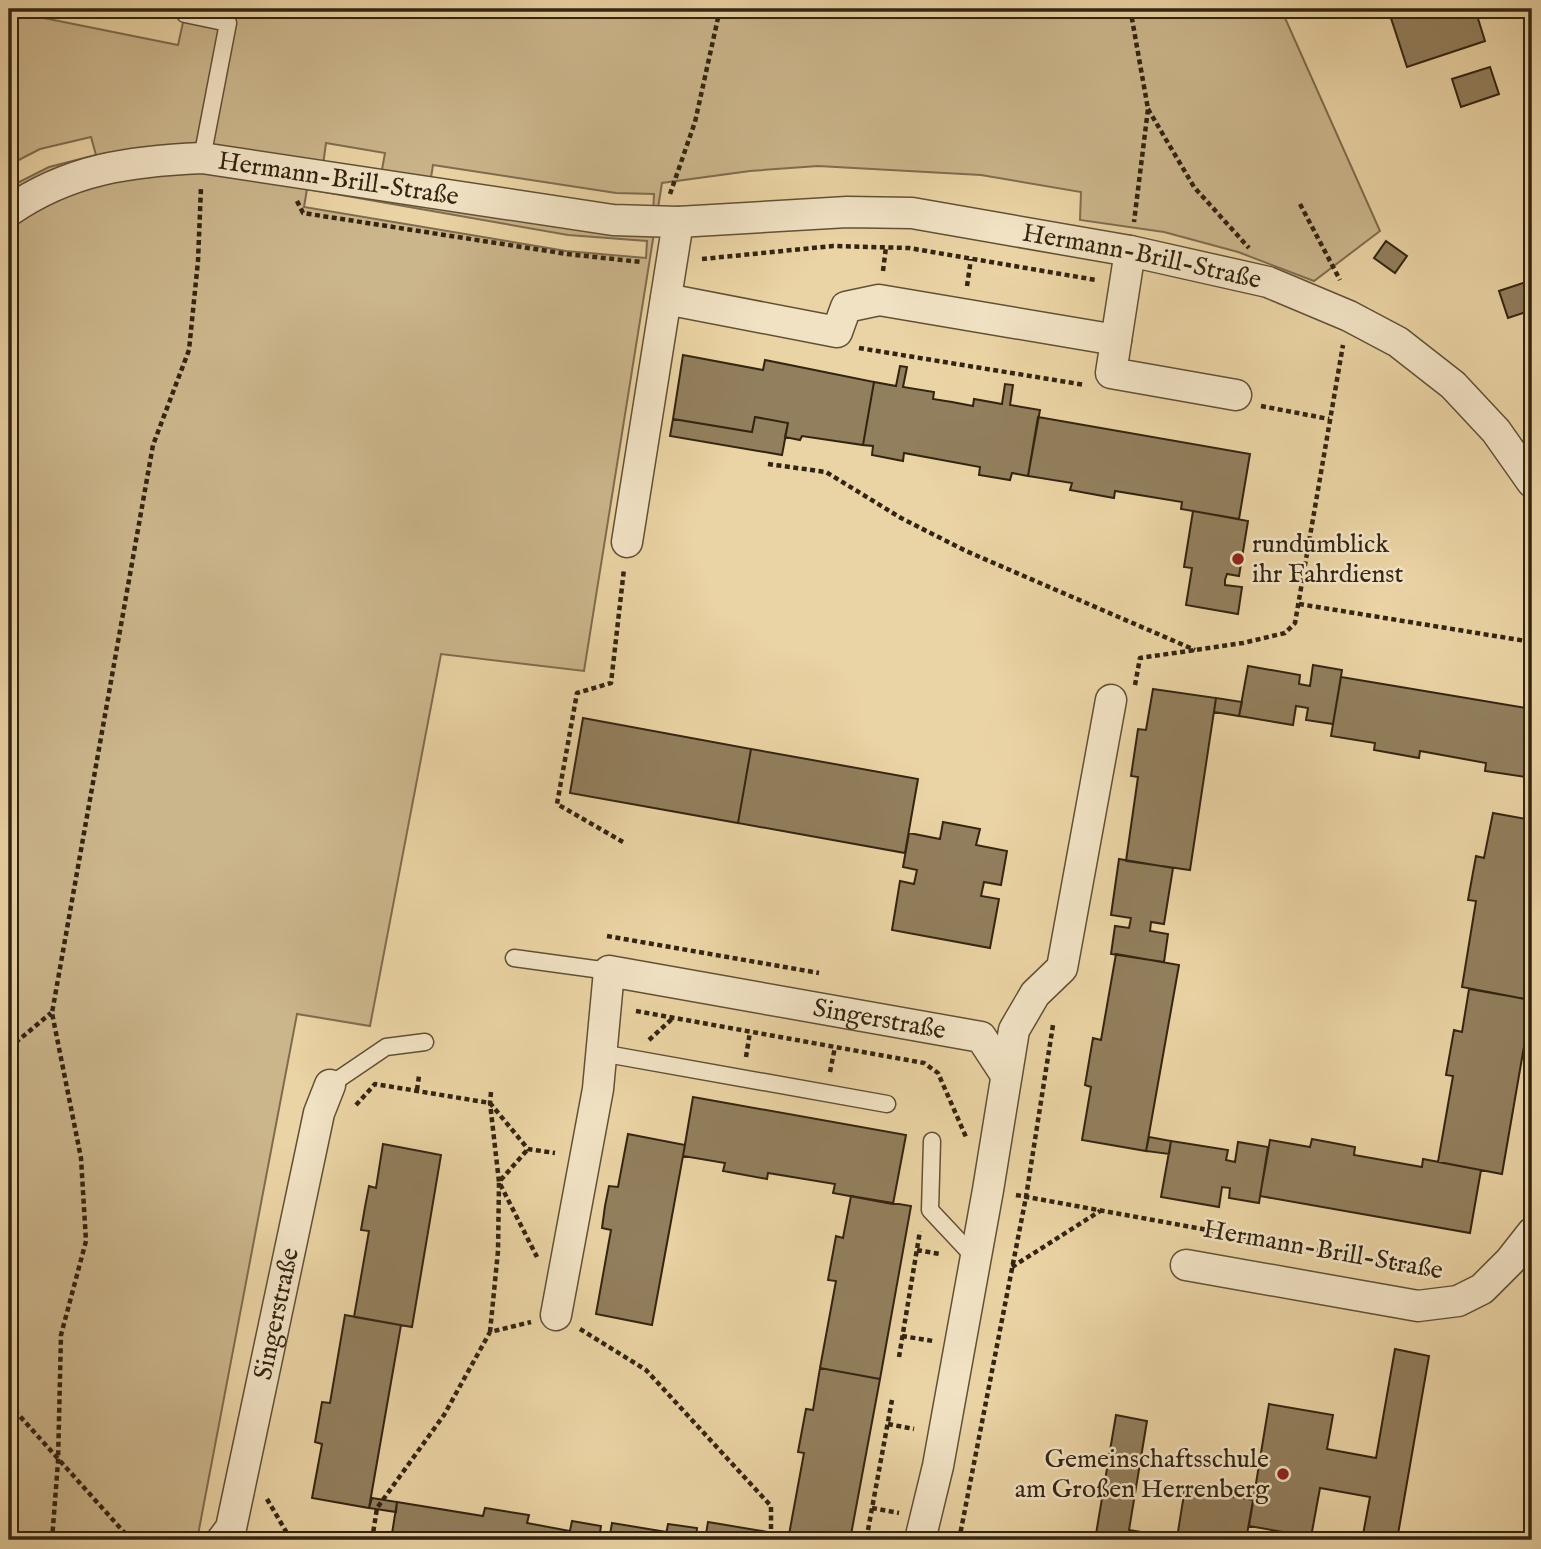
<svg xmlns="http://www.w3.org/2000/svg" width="1541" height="1549" font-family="'IM FELL English',serif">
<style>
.green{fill:#cbb58b;stroke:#7f6c4e;stroke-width:2;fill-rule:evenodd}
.building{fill:#927f5d;stroke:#332411;stroke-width:2}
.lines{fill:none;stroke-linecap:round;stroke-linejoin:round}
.service-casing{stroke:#615036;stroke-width:19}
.minor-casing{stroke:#615036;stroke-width:33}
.path{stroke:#332411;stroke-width:4.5;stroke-dasharray:5 3.5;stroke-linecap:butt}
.service{stroke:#f1e2c4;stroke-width:16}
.minor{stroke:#f1e2c4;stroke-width:30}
.poi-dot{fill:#8f2418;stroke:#f1e2c4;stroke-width:2.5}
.labels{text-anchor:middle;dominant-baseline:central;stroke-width:5;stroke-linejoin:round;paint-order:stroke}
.street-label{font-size:26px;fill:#332411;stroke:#f1e2c4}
.poi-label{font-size:26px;fill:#332411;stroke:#f1e2c4;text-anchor:start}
</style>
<rect width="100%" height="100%" fill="#ead3a4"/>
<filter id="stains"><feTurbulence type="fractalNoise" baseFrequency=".00286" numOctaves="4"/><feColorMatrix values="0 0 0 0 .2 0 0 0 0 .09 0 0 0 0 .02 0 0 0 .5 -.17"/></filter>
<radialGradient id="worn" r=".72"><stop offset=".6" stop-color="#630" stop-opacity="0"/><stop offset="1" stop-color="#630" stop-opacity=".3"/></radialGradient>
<path class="green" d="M186,9H1281L1380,231L1314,281L1238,252L1164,232L1080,220L1081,192L981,175L818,166L750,171L662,183L584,671L441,654L370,1026L297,1014L197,1540H9V187L49,167L96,155L91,137L40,149L9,165V11L178,45ZM326,143L385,153L381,175L323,165ZM433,165L616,193L654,194L653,216L430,184ZM307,189L568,235L647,241L646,258L566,251L304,207Z"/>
<path class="building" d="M1388,9H1475L1485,41L1407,67Z
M1490,67L1499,94L1461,107L1452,79Z
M1386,241L1407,256L1395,273L1374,258Z
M1532,280V310L1508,318L1499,291Z
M683,355L763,370L765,360L874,382L863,445L802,436L800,440L785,437L788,423L755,417L752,432L673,419Z
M900,366L907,367L903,387L934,392L933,399L952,402L973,406L974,399L1002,404L1005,384L1013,385L1010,405L1040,410L1028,476L1012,473L1010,480L979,475L980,467L904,453L903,461L872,455L873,446L863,445L874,382L896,386Z
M755,417L788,423L782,455L670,436L673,419L752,432Z
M1038,417L1250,454L1239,519L1181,509L1182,502L1115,491L1114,498L1070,490L1072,483L1028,476Z
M1193,511L1248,521L1239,576L1227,574L1225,580V585L1242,587L1238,614L1186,605L1192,568L1184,567Z
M1313,665L1342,670L1333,724L1306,720L1308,708L1296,706L1293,725L1239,716L1248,666L1300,675L1299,684L1310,686Z
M1341,677L1532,709V778L1485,771L1486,763L1420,751L1419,758L1374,750L1375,743L1331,736Z
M1153,689L1216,698L1190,870L1126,861L1138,777L1131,776L1138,729L1146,730Z
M1216,698L1242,702L1239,716L1214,712Z
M583,718L751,749L738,823L570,793Z
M751,749L918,779L905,853L738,823Z
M1493,813L1532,820V960L1525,999L1462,987L1476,901L1468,900L1476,856L1484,858Z
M943,822L980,829L976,845L1007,851L1001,885L984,882L981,896L999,899L990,948L892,930L900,881L914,884L917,870L903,867L909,833L940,839Z
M1119,859L1173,868L1164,924L1151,922L1150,931L1168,934L1164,962L1111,954L1115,926L1129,928L1131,918L1111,915Z
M1116,954L1179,965L1146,1151L1082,1140L1091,1087L1085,1085L1093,1038L1101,1040Z
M1469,989L1532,1000L1502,1174L1438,1162L1453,1076L1446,1075L1454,1030L1462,1032Z
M693,1097L906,1135L893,1204L833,1193L835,1184L768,1173L767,1179L723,1171L725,1163L683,1156Z
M628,1134L685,1145L652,1325L596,1314L611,1230L602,1228L605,1206L609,1186L618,1187Z
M1149,1137L1171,1141L1169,1154L1146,1151Z
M1312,1139L1355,1147L1354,1155L1422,1167L1423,1159L1481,1170L1470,1233L1260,1196L1270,1140L1310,1147Z
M1171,1141L1228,1150L1226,1160L1235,1162L1238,1142L1268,1147L1259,1203L1229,1198L1230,1188L1222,1187L1219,1207L1161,1197Z
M383,1144L441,1155L412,1327L354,1317L369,1231L361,1230L365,1207L369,1186L376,1188Z
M851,1196L911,1206L880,1379L820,1368L836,1281L828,1280L836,1236L843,1238Z
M345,1315L401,1325L369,1508L312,1498L322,1444L315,1442L322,1402L330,1403Z
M1395,1349L1429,1356L1397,1540H1362L1370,1497L1320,1488L1311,1537L1249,1526L1269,1404L1333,1415L1327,1449L1376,1458Z
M820,1368L880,1379L850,1540H788L804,1453L798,1452L806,1409L813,1410Z
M1116,1415L1147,1421L1129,1530L1177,1538L1185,1488L1253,1500L1246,1540H1095Z
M372,1498L397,1502L396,1512L369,1508Z
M397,1502L483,1516L485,1508L529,1515L527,1523L570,1531L568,1540H391Z
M572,1521L601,1526L599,1539L605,1540H568Z
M708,1522L762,1531L760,1540H705Z
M612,1523L667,1532L665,1540H609Z
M668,1524L697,1528L696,1540H700H665Z
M762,1531L789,1536L788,1540H760Z"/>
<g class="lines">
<defs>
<path id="service" d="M185,14L228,23L202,158
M514,958L609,971
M601,1053L887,1104
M330,1085L386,1047L425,1042
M932,1141L930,1210L976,1259"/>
<g id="minor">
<path id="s1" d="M9,211C69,169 131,161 202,158L613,220L678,222L847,212L912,213L1130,251L1268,282L1349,316L1398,342L1453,385L1496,431L1532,482"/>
<path d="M1130,251L1111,373L1236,395"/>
<path d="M666,299L837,332L846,307L879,300L1116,340"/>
<path d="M627,542L678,222"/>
<path d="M1186,1265L1418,1306L1458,1301L1482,1289L1510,1261L1532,1233"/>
<path id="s2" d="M556,1315L598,1089L609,971L981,1037L1006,1075"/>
<path id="s3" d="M222,1540L231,1528L319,1113L330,1085"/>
<path d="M920,1540L938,1466L988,1190L1014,1030L1035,994L1062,968L1111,700"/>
</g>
</defs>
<use href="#service" class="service-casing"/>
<use href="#minor" class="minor-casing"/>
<path class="path" d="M1133,9L1132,19L1148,109L1134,222
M1148,109L1194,187L1249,248
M670,194L695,122L720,9
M297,201L303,213L567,254L641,262
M1300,204L1340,280
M702,259L833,246L909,248L1096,280
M883,271L886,247
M967,286L971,259
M859,348L1085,385
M1261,406L1329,419
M768,464L826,472L901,518L966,551L1195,650
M1299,604L1532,642
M1135,685L1140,658L1243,643L1285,633L1295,623L1343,345
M623,842L557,804L577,693L611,683L624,569
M607,936L819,973
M636,1011L924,1063L938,1073L966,1137
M649,1040L673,1018
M9,1048L51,1013
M746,1057L750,1032
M830,1072L835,1047
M417,1090L419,1076
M491,1092L490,1103L499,1182L537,1257
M356,1105L375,1084L490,1103L528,1149L555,1153
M1016,1195L1438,1272
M917,1250L940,1254
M1012,1267L1100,1211
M580,1329L646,1370L771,1506V1540
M490,1332L498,1251L499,1182L528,1149
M902,1336L933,1341
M899,1357L920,1231
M9,1404L131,1540
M888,1424L914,1429
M267,1499L291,1540
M872,1508L899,1513
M868,1530L892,1400
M258,1534L291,1540
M52,1540L58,1462L61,1335L86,1241L81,1158L52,1013L153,445L189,350L198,261L201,187
M372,1540L377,1508L444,1415L490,1332L531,1322
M959,1540L1026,1197L1053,1025"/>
<use href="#service" class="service"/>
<use href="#minor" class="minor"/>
</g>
<g class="poi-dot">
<circle cx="1238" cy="559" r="7"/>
<circle cx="1283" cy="1474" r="7"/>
</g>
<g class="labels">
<g class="street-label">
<text stroke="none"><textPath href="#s1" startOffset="341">Hermann-Brill-Straße</textPath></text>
<text stroke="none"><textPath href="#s1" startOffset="1152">Hermann-Brill-Straße</textPath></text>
<text stroke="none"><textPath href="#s2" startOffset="623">Singerstraße</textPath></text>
<text transform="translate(1323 1250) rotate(10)">Hermann-Brill-Straße</text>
<text stroke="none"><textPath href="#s3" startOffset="234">Singerstraße</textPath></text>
</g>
<g class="poi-label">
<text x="1252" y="544">rundumblick<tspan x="1252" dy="30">ihr Fahrdienst</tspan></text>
<text x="1269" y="1459" text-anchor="end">Gemeinschaftsschule<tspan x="1269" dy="30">am Großen Herrenberg</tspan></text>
</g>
</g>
<rect width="1541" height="1549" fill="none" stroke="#ead3a4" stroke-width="35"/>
<rect x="10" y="10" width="1520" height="1528" fill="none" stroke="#332411" stroke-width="3.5"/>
<rect x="18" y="18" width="1506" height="1514" fill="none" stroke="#332411" stroke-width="2"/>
<rect width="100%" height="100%" filter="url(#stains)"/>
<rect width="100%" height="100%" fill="url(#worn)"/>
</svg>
